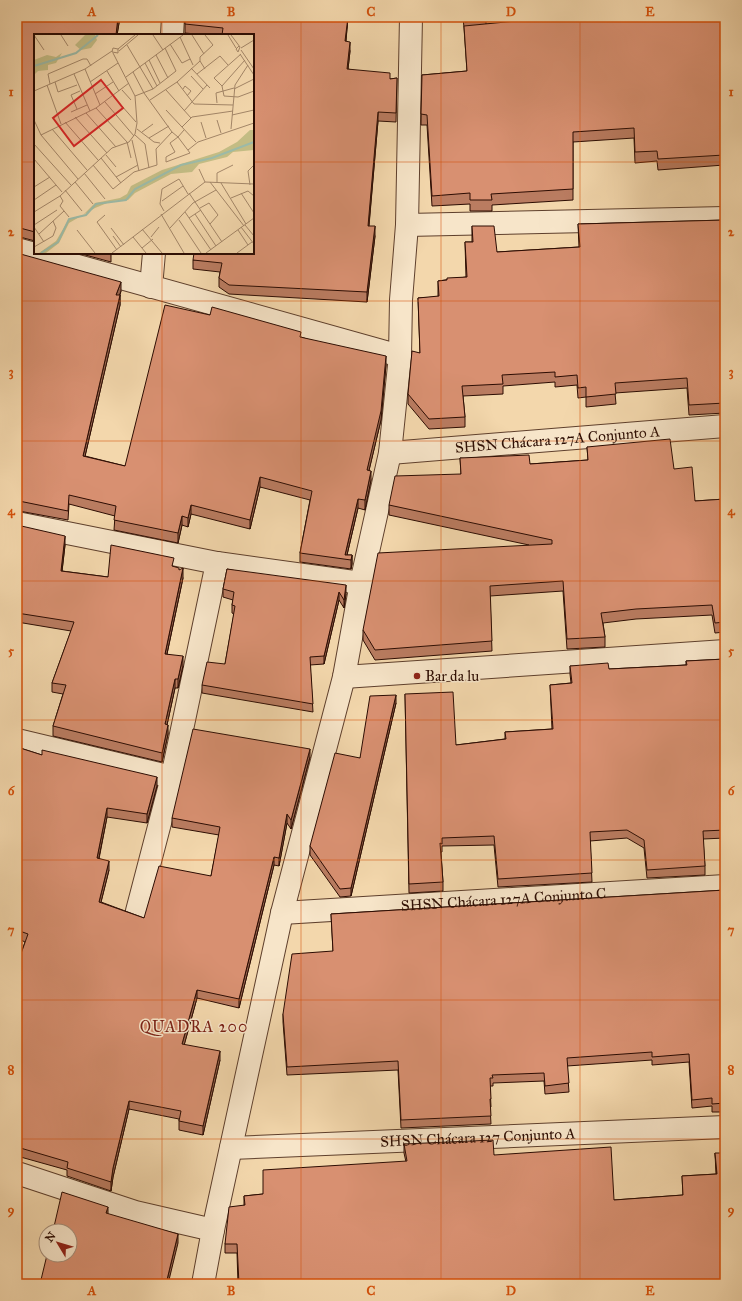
<svg xmlns="http://www.w3.org/2000/svg" width="742" height="1301" font-family="'IM FELL Great Primer',serif">
<style>
.lines{fill:none;stroke-linecap:round;stroke-linejoin:round}
.minor-casing{stroke:#5e3f2c;stroke-width:24}
.minor{stroke:#f7e5c9;stroke-width:22}
.wall{fill:#ba7c61;stroke:#2c0c02}
.shaded-wall{fill:#97654f;stroke:#2c0c02}
.building{fill:#d89071;stroke:#2c0c02}
.grid{fill:none;stroke:#d5510b;stroke-width:1;stroke-opacity:0.55}
.poi-dot{fill:#8f2418;stroke:#f7e5c9;stroke-width:1.5}
.labels{text-anchor:middle;dominant-baseline:central;stroke-width:3;stroke-linejoin:round;paint-order:stroke}
.street-label{font-size:15px;fill:#2c0c02;stroke:#f7e5c9}
.poi-label{font-size:15px;fill:#2c0c02;stroke:#f7e5c9;text-anchor:start}
.neighbourhood-label{font-size:16px;letter-spacing:1px;fill:#7a1f14;stroke:#f7e5c9}
.inset-river{fill:none;stroke:#9cbaa7;stroke-width:2}
.inset-road{fill:none;stroke:#a38668;stroke-width:1}
.view{fill:#d62828;fill-opacity:0.15;stroke:#d62828;stroke-width:2}
.inset-edge{fill:none;stroke:#2c0c02;stroke-width:2}
.neatline{fill:none;stroke:#d5510b;stroke-width:1.5}
.grid-label{font-size:13px;text-anchor:middle;font-weight:bold;fill:#d5510b}
</style>
<rect width="100%" height="100%" fill="#f3d7ac"/>
<filter id="stains"><feTurbulence type="fractalNoise" baseFrequency=".005" numOctaves="4"/><feColorMatrix values="0 0 0 0 .2 0 0 0 0 .09 0 0 0 0 .02 0 0 0 .5 -.17"/></filter>
<radialGradient id="worn" r=".72"><stop offset=".6" stop-color="#630" stop-opacity="0"/><stop offset="1" stop-color="#630" stop-opacity=".3"/></radialGradient>
<g class="lines">
<defs>
<g id="minor">
<path d="M172,35L173,17"/>
<path d="M407,225L725,218"/>
<path d="M17,249L400,356"/>
<path d="M151,287L154,253"/>
<path id="s1" d="M390,453L725,426"/>
<path d="M17,523L217,563L361,583"/>
<path d="M344,677L725,651"/>
<path d="M17,740L172,777"/>
<path d="M137,911L172,777L217,563"/>
<path id="s2" d="M282,913L725,886"/>
<path id="s3" d="M231,1148L725,1127"/>
<path d="M17,1173L135,1212L213,1230"/>
<path d="M203,1284L213,1230L282,913L344,677L361,583L390,453L400,356L401,300L407,225L411,17"/>
</g>
</defs>
<use href="#minor" class="minor-casing"/>
<use href="#minor" class="minor"/>
</g>
<path class="wall" d="M17,17H120L117,35H35V241L20,237H17Z
M185,17H348L346,41L350,51L348,69L390,79L397,78L396,122L378,121L369,226L375,236L367,302L229,294L219,287V278L220,272L193,269V260L253,253V35H206L185,33Z
M463,17H486V24L725,17L724,165L658,170L657,161L635,163L634,138L573,142V200L492,205V211H470V204L432,206L427,125H421L422,75L467,71L464,28Z
M725,220V413L689,415L687,388L615,393L616,404L586,407V397L578,398L577,385L555,387V382L503,386V394L463,396L465,417V427L429,429L408,404V394L420,353L418,298L438,297V281L466,277L465,242H472V226L497,252L579,247L578,224Z
M17,253L121,291L120,295V305L85,456L125,466L301,337L386,365L381,420L369,470L371,480L365,510L358,508L347,555H352V564L351,569L300,562V553L310,500L260,487L250,529L191,514L188,527L182,525L178,543L114,530L115,516L69,504L68,520L19,511H17Z
M78,253H111V262Z
M587,447L674,469L695,501L725,499V632L715,633L712,615L636,619L603,623L605,637V647L567,649L563,591L490,596L492,651L375,660L363,640V630L529,545L389,515V505L461,474L460,458L530,464L588,460Z
M17,525L65,545L62,571L108,577L174,567L179,570L183,578L167,654L183,666L178,688H175L167,725L168,734L162,762L53,736V726L63,694L52,692V683L71,631L17,622Z
M227,569L346,594L344,608L339,600L324,664L310,665L313,712L202,693V685L225,664L234,614L232,613V605L233,600L223,597V589Z
M725,659V838L703,839L705,866V875L647,878L644,848L627,838L590,841L592,882L498,887L494,845L442,846V852H441L443,882V891L409,893L405,694L456,745L505,739V732L552,729L550,685L571,683L570,674V666L609,669L686,665V661Z
M396,703L351,896L340,897L310,855V846L360,758Z
M17,747L42,755L157,786L147,823L107,817L99,859L109,870L101,902L144,918L211,876L219,835L172,827V818L310,757L291,829L287,823L279,866L274,865L239,1008L197,998L184,1045L220,1060L203,1135L179,1130V1119L129,1109L113,1177L111,1191L67,1176V1170L17,1156V965L25,942L17,938Z
M725,890V1112H712V1106L692,1108L689,1062L652,1065V1060L567,1066L569,1092L545,1094L544,1081L493,1083V1086H490L491,1107H490L491,1124L401,1128L398,1070L287,1075L283,1022V1014L333,951L331,914Z
M404,1144L494,1155L614,1200L683,1195L682,1176L716,1174L715,1153L725,1284H238L237,1253H225V1244L244,1205V1196L263,1194L406,1162L404,1153Z"/>
<path class="shaded-wall" d="M118,17H120L117,35H116Z
M348,17L345,50V41Z
M350,42V51L347,78V69Z
M378,112V121L368,235V226Z
M725,154V165H724V155Z
M375,226V236L367,302V292Z
M121,282V291L116,304V295Z
M120,295V305L83,465V456Z
M386,356V365L381,420L367,479V470Z
M371,471V480L365,510V500Z
M260,477V487L250,529V520Z
M358,499V508L346,559L345,555Z
M191,505V514L188,527V518Z
M182,516V525L178,543V533Z
M65,536V545L61,580V571Z
M352,555V564L351,569V560Z
M183,568V578L165,663V654Z
M346,585V594L344,608V600Z
M339,592V600L324,664V656Z
M183,656V666L178,688V679Z
M175,679V688L165,734V724Z
M396,695V703L351,896V888Z
M168,725V734L162,762V753Z
M310,749V757L291,829V820Z
M157,777V786L147,823V814Z
M107,808V817L97,867V858Z
M287,814V823L279,866V858Z
M274,857V865L239,1008V999Z
M109,861V870L99,910V902Z
M197,990V998L182,1053V1044Z
M220,1051V1060L203,1135V1126Z
M129,1101V1109L113,1177L111,1191V1182L113,1168Z
M108,1207V1216L106,1213Z
M178,1234V1243L168,1284H166Z"/>
<path class="building" d="M17,17H118L116,35H35V232L20,228H17Z
M185,17H348L345,41L350,42L347,69L390,73V79L397,78L396,113L378,112L368,226H375L367,292L229,285L219,278L222,263L193,260L194,253H253V35H222L223,28L185,24Z
M464,17H486V19L465,22Z
M537,17H725V154L724,155L658,159L657,151L635,152L634,128L573,132V189L491,194L492,200H470V193L432,196L427,115L421,114L422,75L467,71L464,26L537,19Z
M725,220V403L689,405L687,378L615,383L616,394L586,397V387L578,388L577,375L555,377V372L502,375L503,384L462,386L465,417L429,419L408,394L412,351L420,353L418,298L439,296L438,281L447,280V278L467,277L465,242H473L472,226H494L497,252L580,247L578,224Z
M17,253L121,282L116,295H120L83,456L125,466L165,305L210,315L212,307L301,332L300,337L386,356L381,411L367,470L371,471L365,500L358,499L345,555H352L351,560L300,553L312,491L260,477L250,520L191,505L188,518L182,516L178,533L114,520L116,506L69,495L68,511L19,501L17,502Z
M670,439L674,469L692,467L695,501L725,499V622L715,623L712,605L636,609L601,613L605,637L567,639L563,581L490,586L492,641L375,650L363,630L378,553L552,544V540L389,505L395,476L461,474L460,458L529,455L530,464L588,460L587,447Z
M17,525L65,536L61,571L108,577L111,545L174,558L172,566L179,568V570L183,568L165,654L183,656L178,679H175L165,724L168,725L162,753L53,726L66,685L52,683L74,622L17,613Z
M227,569L346,585L344,600L339,592L324,656L310,657L313,704L202,685L207,662L225,664L235,606L232,605L234,592L223,589Z
M725,659V830L703,831L705,866L647,870L644,840L627,830L590,832L592,873L498,879L494,836L442,838V844L440,843L443,882L409,884L405,694L453,692L456,745L506,739L505,732L553,729L550,685L572,683L570,666L608,663L609,669L687,665L686,661Z
M396,695L351,888L340,889L310,846L335,753L360,758L370,696Z
M193,729L310,749L291,820L287,814L279,858L274,857L239,999L197,990L182,1044L220,1051L203,1126L179,1121L181,1111L129,1101L113,1168L111,1182L67,1168L68,1162L17,1147V965L28,934L17,930V747L42,755V750L157,777L147,814L107,808L97,858L109,861L99,902L144,918L159,866L211,876L220,827L172,818Z
M725,890V1103L712,1104V1098L692,1100L689,1054L652,1057V1052L567,1058L569,1083L545,1086L544,1073L492,1075L493,1078H490L491,1099H490L491,1116L401,1120L398,1061L287,1067L283,1014L292,954L333,951L331,914Z
M493,1140L494,1155L611,1147L614,1200L683,1195L682,1176L717,1174L715,1153H725V1284H239L237,1244H225L229,1207L245,1205L244,1196L263,1194V1170L407,1161L404,1144Z
M62,1192L108,1207L106,1213L178,1234L166,1284H40L47,1255H70V1231H53Z"/>
<path class="grid" d="M162,17V35M301,17V1284M441,17V1284M580,17V1284M17,162H35M253,162H725M162,253V1284M17,301H725M17,441H725M17,581H725M17,720H725M17,860H725M17,1000H725M17,1139H725"/>
<circle class="poi-dot" cx="417" cy="676" r="4"/>
<g class="labels">
<g class="street-label">
<text stroke="none"><textPath href="#s1" startOffset="168">SHSN Chácara 127A Conjunto A</textPath></text>
<text stroke="none"><textPath href="#s2" startOffset="222">SHSN Chácara 127A Conjunto C</textPath></text>
<text stroke="none"><textPath href="#s3" startOffset="247">SHSN Chácara 127 Conjunto A</textPath></text>
</g>
<g class="poi-label">
<text x="425" y="676">Bar da lu</text>
</g>
<g class="neighbourhood-label">
<text x="194" y="1026">QUADRA 200</text>
</g>
</g>
<g transform="translate(34 34)">
<rect width="220" height="220" fill="#f3d7ac"/>
<path d="M51,1H61L63,6L57,14L47,16L41,11ZM28,19L22,29L14,31V36L4,37L0,41V26L13,21L22,23ZM216,96H220V116L199,118L193,123L165,130L158,138L137,140L101,159L94,166L78,167L61,174L35,189L25,209L12,219H5L22,207L35,185L49,181L61,169L86,164L93,160L97,152L128,136L185,118L203,108Z" fill="#c3bc84"/>
<path class="inset-river" d="M0,32L42,19L64,1M7,219L24,208L35,185L52,181L62,170L92,166L101,155L147,131L178,124L220,108"/>
<path class="inset-road" d="M0,1L10,16M27,1L34,12M119,1L129,16M158,1L170,20M194,1L202,14M197,1L206,13L204,18L202,15L205,12M146,3L159,31M136,10L148,29L156,25M93,11L119,55M207,14L220,6M84,15L79,14L78,18L84,19V15L101,1M207,16L220,35M85,17L104,1M206,20L220,41M207,20L180,44L188,52L190,62L204,63L220,57M122,21L134,44M115,26L126,49M166,27V23L179,11L171,1M111,29L123,52M157,34L176,54M51,35L66,71M73,37L85,57M99,38L110,59M40,40L56,77M163,40L186,22L194,31M157,42L169,55M92,43L149,1M21,48L24,58L43,51M56,48L84,29M143,48L160,70L199,71M16,50L14,40L49,25H53L57,32M13,51L27,90M188,52L211,26M149,55L151,52L157,57L153,62M200,55L220,45M88,56L97,66M132,56L157,84M0,57L51,35L78,17M110,59L138,98L144,103L156,119L132,128V123L141,118L136,109L144,103L150,96M61,60L79,48M79,62L102,88M101,62L119,55L142,37L131,14M116,66L143,48L166,27L171,35M71,68L100,102M183,69L182,59L200,54M62,74L93,108L97,124M43,75L37,61L46,57M132,76L162,108M150,77L173,51M37,78L53,71M52,79L82,113M198,81L220,76M41,83L73,119M0,86L7,101L44,145M183,86L187,99M31,88L64,126M167,88L172,104M148,93L158,83L199,77M18,95L53,136M103,95L120,108L126,109M197,95L201,51L214,31M108,98L119,90M7,101L62,74L95,49M101,101L111,110M115,104L135,92M98,106L105,137M0,110L37,151M111,110L115,134M154,116L164,108L220,89M72,121L82,133M67,124L87,149M0,125L28,158M59,131L79,155L100,138L123,131L122,115L138,98M165,135L171,148M50,139L71,165M82,143L104,131M41,148L59,170M176,148L210,192M183,148V139L199,131M187,149L212,190M216,151L214,137L220,131M0,153L16,143M31,156L48,177M155,159L188,208M207,159L220,179M26,162L29,167L26,172L35,183M197,164L214,157L220,162M0,166L22,151M128,167L149,152M166,174L175,169L184,181L176,190M130,177L126,170L128,155L145,145L154,160M0,178L26,162L78,114L95,108L101,100L103,89L101,62L79,19M151,178L177,216M127,180L150,219M161,180L182,212M71,181L63,188L83,216M155,184L167,176M145,186L167,219M0,191L23,176M211,191L220,202M0,193L10,208M207,193L220,210M77,194L90,211M136,194L159,169L182,156M108,195L128,219M43,196L61,219M204,196L214,211M5,200L30,177M79,202L87,213M99,203L112,219M117,203L125,193M0,213L19,202L22,194L19,187M108,214L119,205M78,219L171,148L220,150M172,219L220,184M203,219L218,208"/>
<path class="view" d="M67,46L89,74L40,112L19,84Z"/>
<rect width="220" height="220" class="inset-edge"/>
</g>
<rect width="742" height="1301" fill="none" stroke="#f3d7ac" stroke-width="44"/>
<g transform="translate(58 1243) rotate(308)"><circle r="19" fill="#f7e5c9" stroke="#a68e79"/>
<path d="M0-3L7 15L0 10L-7 15Z" fill="#8f2418"/>
<text y="-6" font-size="11" font-weight="bold" text-anchor="middle" fill="#2c0c02">N</text>
</g>
<rect x="22" y="22" width="698" height="1257" class="neatline"/>
<g class="grid-label">
<text x="92" y="16">A</text>
<text x="231" y="16">B</text>
<text x="371" y="16">C</text>
<text x="511" y="16">D</text>
<text x="650" y="16">E</text>
<text x="11" y="96">1</text>
<text x="731" y="96">1</text>
<text x="11" y="236">2</text>
<text x="731" y="236">2</text>
<text x="11" y="376">3</text>
<text x="731" y="376">3</text>
<text x="11" y="515">4</text>
<text x="731" y="515">4</text>
<text x="11" y="655">5</text>
<text x="731" y="655">5</text>
<text x="11" y="795">6</text>
<text x="731" y="795">6</text>
<text x="11" y="934">7</text>
<text x="731" y="934">7</text>
<text x="11" y="1074">8</text>
<text x="731" y="1074">8</text>
<text x="11" y="1214">9</text>
<text x="731" y="1214">9</text>
<text x="92" y="1295">A</text>
<text x="231" y="1295">B</text>
<text x="371" y="1295">C</text>
<text x="511" y="1295">D</text>
<text x="650" y="1295">E</text>
</g>
<rect width="100%" height="100%" filter="url(#stains)"/>
<rect width="100%" height="100%" fill="url(#worn)"/>
</svg>
